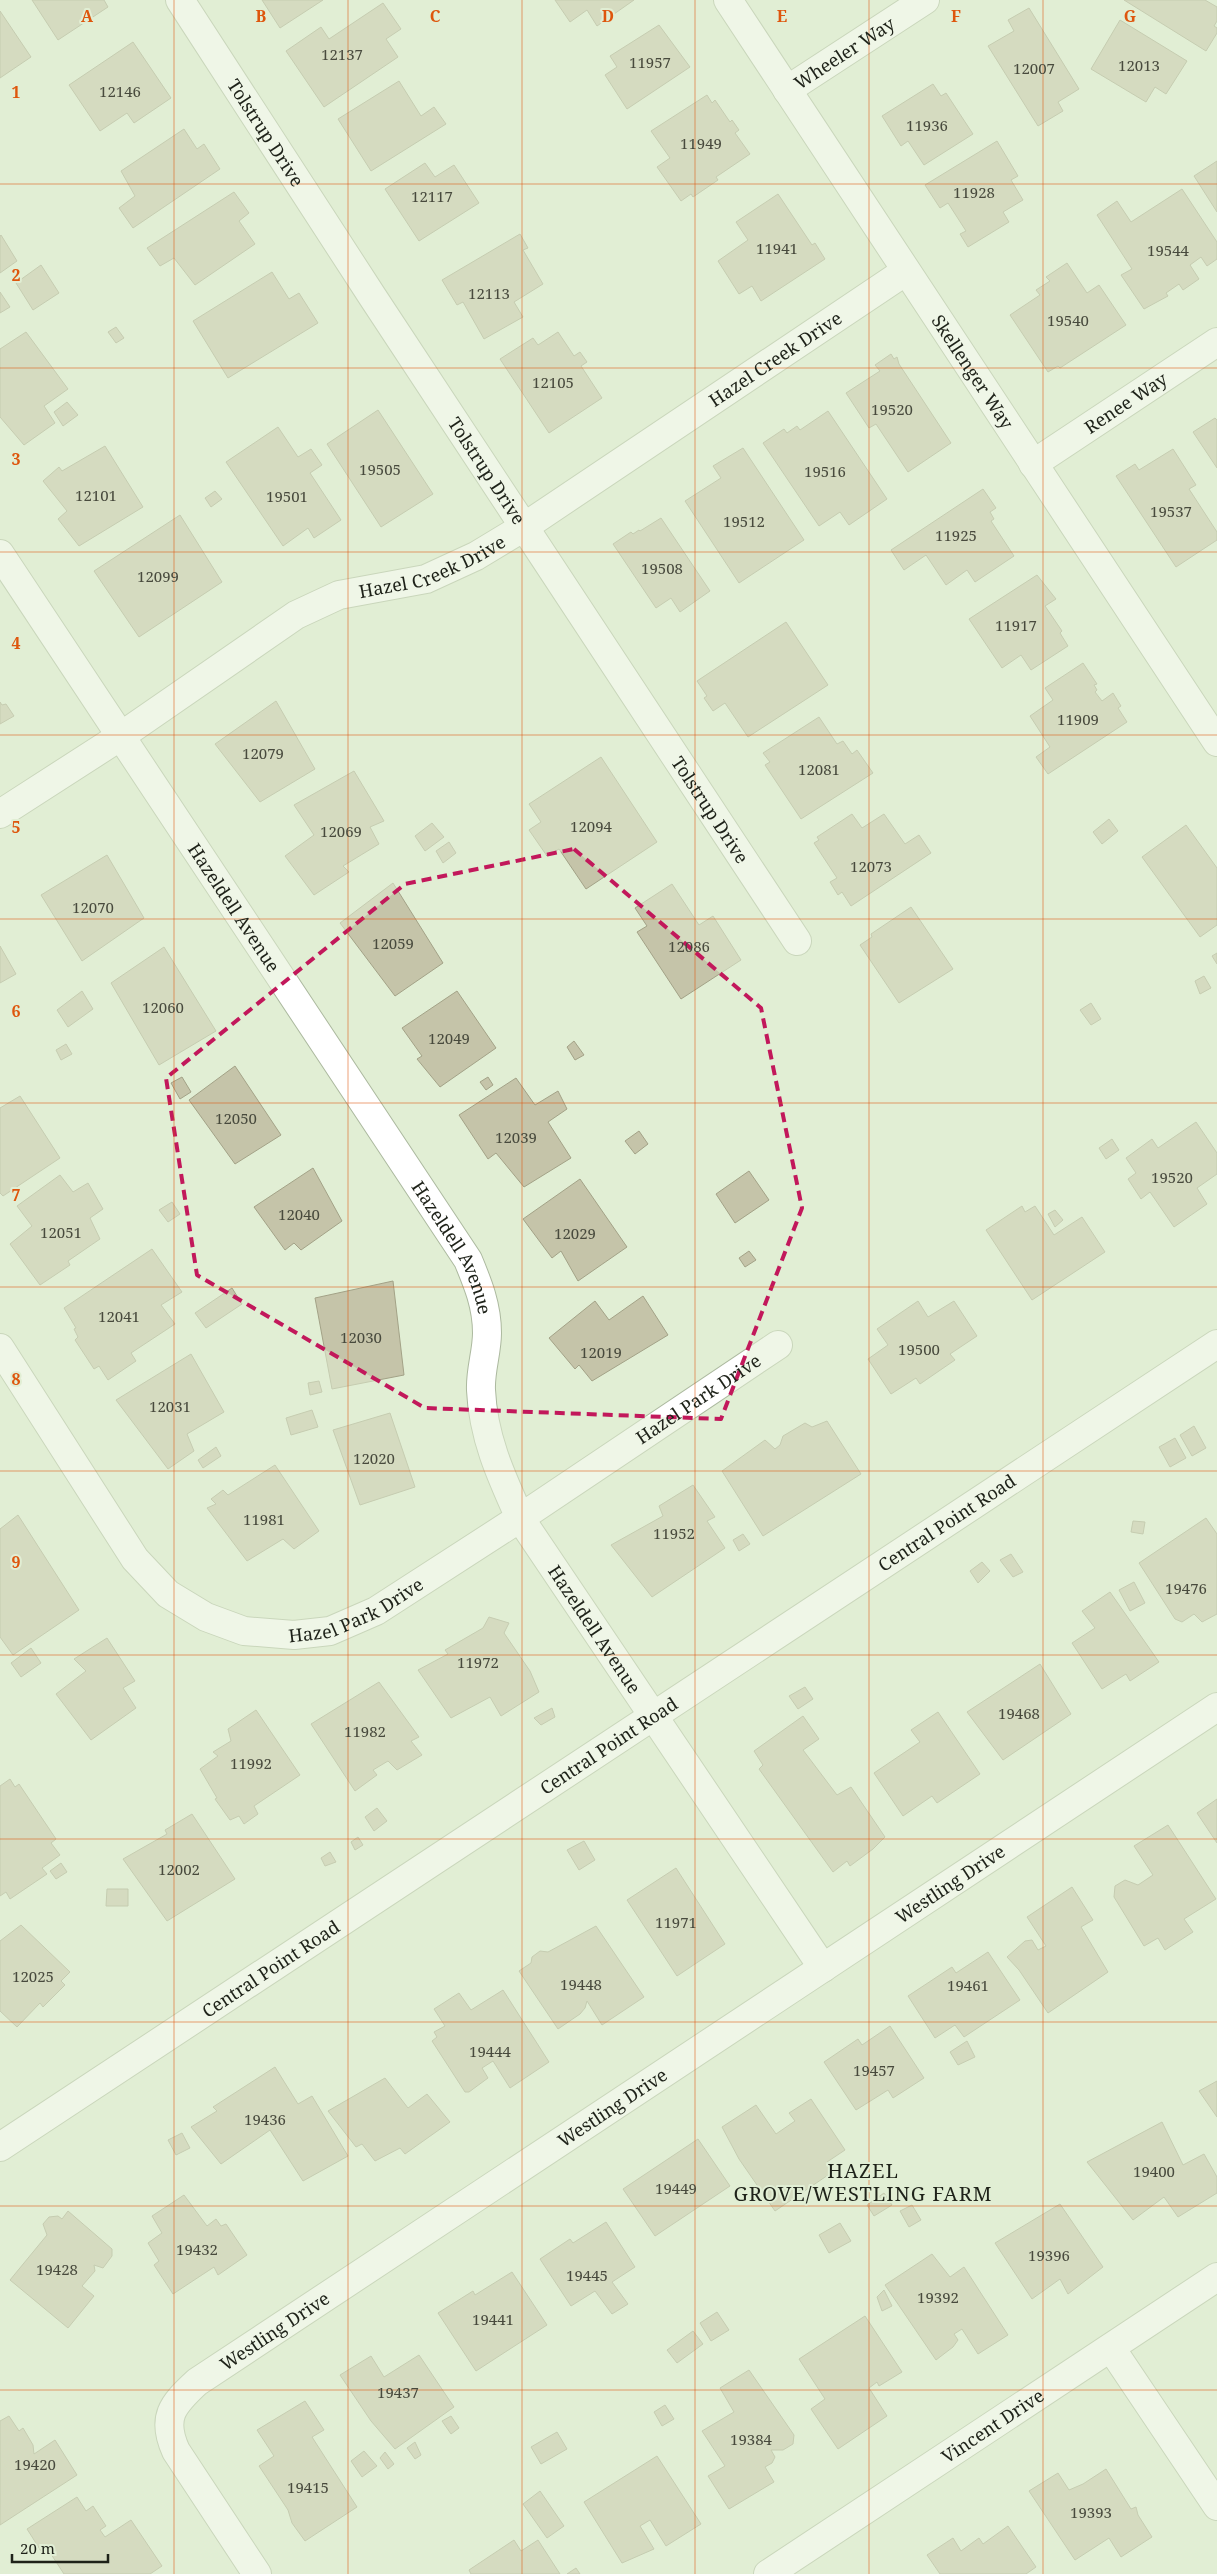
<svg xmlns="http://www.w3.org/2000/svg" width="1217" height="2574" font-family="'Noto Serif',serif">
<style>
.building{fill:#c5c4a9;stroke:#a3a287}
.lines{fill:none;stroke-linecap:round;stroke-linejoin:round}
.minor-casing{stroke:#acb99f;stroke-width:30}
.minor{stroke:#fff;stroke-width:28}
.marked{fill:none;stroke:#c2185b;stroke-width:4;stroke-dasharray:10 6;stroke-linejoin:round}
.grid{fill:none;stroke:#de560d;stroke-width:1;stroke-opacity:0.55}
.labels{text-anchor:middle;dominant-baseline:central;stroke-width:4;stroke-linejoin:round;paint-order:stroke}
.number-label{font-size:15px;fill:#484a3d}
.street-label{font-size:18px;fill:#1e2219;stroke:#e1eed4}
.quarter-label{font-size:20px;letter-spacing:1px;fill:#1e2219;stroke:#e1eed4}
.grid-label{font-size:16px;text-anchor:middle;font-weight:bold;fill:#de560d;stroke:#e1eed4;stroke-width:4;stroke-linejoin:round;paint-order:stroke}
</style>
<rect width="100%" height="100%" fill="#e1eed4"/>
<path class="building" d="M32,0H104L108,7L58,40Z
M262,0H323L280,28Z
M555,0H634L597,26L587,10L570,22Z
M1124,0H1205L1217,7V21L1214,26L1217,28V33L1206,51Z
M383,3L401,29L386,39L398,57L324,107L286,51L321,27L329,39Z
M1029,8L1079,89L1058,102L1063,111L1038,126L988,46L1014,31L1008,20Z
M0,11L31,57L0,78Z
M1120,20L1187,61L1166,94L1155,87L1146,102L1091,69Z
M659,25L690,67L627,109L605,75L617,67L610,56Z
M133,42L171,98L134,123L127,113L100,131L69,85Z
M399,81L421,116L434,107L446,124L371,171L338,119Z
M933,84L941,96L946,93L973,134L924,165L908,141L901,146L882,116Z
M707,95L712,103L715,100L730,122L732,120L739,130L735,133L750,154L716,177L718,180L693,197L691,194L681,201L657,167L670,158L651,131Z
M184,129L197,149L204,144L220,169L133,228L119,208L135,196L121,171Z
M997,141L1018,176L1011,180L1023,200L1003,212L1009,222L968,247L960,234L966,231L948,203L940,208L925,185Z
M1217,161V212L1194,176Z
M425,163L435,177L454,165L479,203L419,241L385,189Z
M1182,189L1217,242V259L1207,266L1201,257L1190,265L1199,279L1183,290L1179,284L1166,293L1168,296L1144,309L1121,275L1132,269L1097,215L1117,201L1131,222Z
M234,192L249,213L239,221L255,244L195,285L174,258L160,266L147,248Z
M778,194L812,245L815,243L825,259L761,301L752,286L739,294L718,261L748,240L736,222Z
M520,234L528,248L523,250L543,284L514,302L523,317L484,339L463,302L457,305L442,280Z
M1,235L17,261L0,273V236Z
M1067,263L1087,293L1099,285L1126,325L1060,368L1058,366L1048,372L1010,315L1040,295L1036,290L1050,281L1046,277Z
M41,265L59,293L33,310L16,283Z
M272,272L289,299L299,293L318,323L228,378L193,321Z
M0,292L10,307L0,313Z
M116,327L124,338L116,343L108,332Z
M26,332L68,389L44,406L55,423L24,445L0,417V349Z
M558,332L574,356L580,352L587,362L581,366L602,398L549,433L500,359L533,338L538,345Z
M891,354L894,359L897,357L899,364L951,443L908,472L876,424L869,428L846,393L880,371L875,365Z
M67,402L78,415L63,426L54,412Z
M378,410L433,494L381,527L327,444Z
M828,411L887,499L849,525L840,512L819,526L763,443L784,429L787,433L797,426L800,430Z
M1215,418L1217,420V468L1193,432Z
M278,427L298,457L311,449L322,465L310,473L341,520L314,538L308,528L283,546L226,462Z
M105,446L143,507L79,546L58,519L67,511L43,481L59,467L62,471Z
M743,448L804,540L739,583L685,501L721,478L713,466Z
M1173,449L1196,485L1189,489L1217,532V540L1176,567L1116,476L1135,464L1139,470Z
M983,489L996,508L990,512L994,519L991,521L1014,556L975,582L967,570L946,585L926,555L904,570L891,550Z
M215,491L222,499L211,507L205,498Z
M180,515L222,582L139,637L94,571Z
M661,518L710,591L680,612L671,598L656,608L613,544L631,532L633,534L639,530L640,531Z
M1037,575L1056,599L1045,606L1062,631L1060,633L1068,646L1031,670L1021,655L1002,668L969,619Z
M786,622L828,685L748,737L725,703L713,711L704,698L707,696L697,681Z
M1083,663L1097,684L1094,685L1097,690L1095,692L1102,701L1113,693L1121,706L1118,708L1127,722L1048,774L1036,757L1050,747L1030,716L1053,700L1045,688Z
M276,701L315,769L260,802L215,744Z
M0,702L2,705L6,704L14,716L0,724Z
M819,717L837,744L843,741L852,754L857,750L873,773L801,819L765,765L770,762L763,753Z
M601,757L657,842L586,889L559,849L547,856L529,830L541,822L529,804Z
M354,771L384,821L370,827L379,844L343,866L349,872L314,895L285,856L314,835L294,805Z
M852,814L862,828L884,814L905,844L919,835L931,853L851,906L842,892L838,895L830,882L837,878L814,843L819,840L817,837Z
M1109,819L1118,831L1102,844L1093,832Z
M432,823L444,837L425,851L415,836Z
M1186,825L1217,868V925L1200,937L1142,857Z
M449,842L456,853L443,863L436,851Z
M107,855L144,918L82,961L41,895Z
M393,883L443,963L395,996L340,923Z
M672,884L699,925L713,916L741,960L681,999L637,932L647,926L635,908Z
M911,907L953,969L899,1003L860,945L872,937L871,934Z
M0,946L16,974L0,983Z
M164,947L216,1031L159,1065L111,983Z
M1217,953V964L1212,956Z
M1204,976L1211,988L1200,994L1195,981Z
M82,991L93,1009L68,1027L57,1010Z
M457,991L496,1048L440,1087L417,1059L422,1056L402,1028Z
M1091,1003L1101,1019L1091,1025L1080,1010Z
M574,1041L584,1055L575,1060L567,1047Z
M66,1044L72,1054L61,1060L56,1050Z
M235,1066L281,1135L235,1164L189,1100Z
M182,1077L191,1092L180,1099L171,1083Z
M488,1077L493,1085L486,1090L480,1082Z
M516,1078L535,1105L558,1091L567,1109L548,1122L571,1158L524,1187L496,1153L488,1159L459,1115Z
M20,1096L60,1158L3,1196L0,1193V1108Z
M1196,1122L1217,1153V1174L1197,1188L1207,1204L1174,1227L1150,1192L1141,1199L1128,1179L1136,1173L1126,1158L1152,1139L1158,1148Z
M639,1131L648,1144L635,1154L625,1141Z
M1112,1139L1119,1150L1106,1159L1099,1148Z
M313,1168L342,1221L301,1250L294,1243L285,1250L254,1207Z
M749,1171L769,1200L735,1223L716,1194Z
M60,1175L73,1192L88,1183L103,1209L90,1218L100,1239L68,1261L70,1265L40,1285L10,1244L32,1226L17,1206Z
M580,1179L627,1247L578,1281L561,1251L552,1258L523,1219Z
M172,1202L180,1214L168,1222L159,1210Z
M1022,1206L1025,1212L1035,1206L1054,1235L1082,1217L1105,1252L1032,1300L986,1230Z
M1055,1210L1063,1220L1055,1227L1048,1214Z
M152,1249L182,1292L161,1305L175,1324L131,1353L136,1361L108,1380L99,1366L94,1369L75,1340L78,1337L74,1329L76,1328L64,1308Z
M749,1251L756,1260L745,1267L739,1258Z
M393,1281L404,1375L332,1389L315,1298Z
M232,1288L242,1304L206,1328L195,1313Z
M643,1296L668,1335L592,1381L579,1365L575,1369L549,1338L595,1301L609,1320Z
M918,1301L928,1317L954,1301L977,1336L950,1354L955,1360L920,1384L916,1378L891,1394L868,1359L888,1345L877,1329Z
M191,1354L224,1412L187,1434L194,1451L168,1469L116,1400Z
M319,1381L322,1392L310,1395L308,1383Z
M312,1410L318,1427L291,1435L286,1418Z
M390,1413L415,1487L360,1505L333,1430Z
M827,1421L861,1474L763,1536L722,1471L765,1440L775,1449L780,1445L783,1436L805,1423L812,1427Z
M1194,1426L1206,1448L1192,1456L1180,1435Z
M1175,1438L1186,1458L1170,1467L1159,1447Z
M216,1447L221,1456L203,1468L198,1460Z
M275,1465L319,1531L294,1549L283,1539L247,1561L207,1508L216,1504L211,1499L223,1490L228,1495Z
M693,1485L715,1517L707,1521L725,1548L652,1597L611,1545L663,1516L659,1506Z
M18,1515L79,1610L13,1655L0,1637V1529Z
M1206,1518L1217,1534V1614L1202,1622L1194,1614L1182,1622L1175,1619L1139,1563Z
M1133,1521L1145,1522L1143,1534L1131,1532Z
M743,1534L750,1544L739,1551L733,1540Z
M1011,1554L1023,1572L1013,1577L1000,1560Z
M982,1562L990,1571L978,1583L970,1571Z
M1134,1582L1145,1603L1130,1611L1119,1590Z
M1110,1592L1159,1662L1130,1681L1126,1674L1102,1689L1072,1643L1095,1628L1082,1611Z
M489,1617L509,1623L504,1633L530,1671L539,1692L501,1716L490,1697L451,1718L418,1670L448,1654L445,1650L483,1628Z
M107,1638L135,1681L123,1688L136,1708L91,1740L56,1694L86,1671L74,1659Z
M31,1648L41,1663L21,1677L11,1663Z
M1040,1664L1071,1714L1003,1760L967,1712Z
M379,1682L419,1737L411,1741L422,1755L397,1770L388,1761L373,1770L377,1775L355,1791L311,1724Z
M805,1687L813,1699L798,1709L789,1696Z
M552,1708L555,1717L541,1725L534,1718Z
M256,1710L300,1775L254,1806L258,1814L244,1824L239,1816L230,1820L215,1799L217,1798L200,1769L218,1756L213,1752L231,1741L228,1729Z
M938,1712L980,1774L937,1803L932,1796L903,1816L874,1773L920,1742L911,1730Z
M803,1716L819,1739L803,1750L837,1795L851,1787L885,1837L873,1849L850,1866L847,1861L833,1872L759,1769L763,1765L754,1751Z
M10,1779L15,1787L19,1784L56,1839L51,1843L60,1855L42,1868L47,1874L10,1899L6,1892L0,1896V1786Z
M1217,1799V1843L1197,1813Z
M377,1808L387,1821L374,1831L365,1817Z
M192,1814L235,1879L167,1921L123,1859L167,1834L165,1830Z
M1168,1825L1216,1899L1184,1919L1193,1932L1165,1950L1158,1938L1144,1946L1114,1897L1115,1886L1125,1880L1138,1885L1153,1875L1134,1846Z
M358,1837L363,1845L355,1850L351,1842Z
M584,1841L595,1860L579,1870L567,1850Z
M330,1852L336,1862L325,1866L321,1858Z
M61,1863L67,1872L56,1879L50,1871Z
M676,1868L725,1944L677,1976L627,1900Z
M1072,1887L1093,1920L1081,1927L1108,1972L1048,2013L1019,1970L1007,1957L1025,1941L1032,1940L1038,1950L1046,1946L1027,1917Z
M107,1889H128V1906H106Z
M21,1925L70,1972L61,1981L65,1985L43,2007L40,2003L17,2027L0,2011V1941Z
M596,1926L644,1997L602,2025L587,2001L585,2008L580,2014L558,2029L519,1971L531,1963L532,1957L540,1951L548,1952Z
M988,1952L1020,2000L964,2037L955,2025L935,2038L908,1996L952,1967L956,1973Z
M503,1990L549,2062L510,2088L493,2061L482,2068L488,2078L469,2092H465L432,2041L437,2037L434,2032L445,2026L434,2009L459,1993L471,2010Z
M890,2026L924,2078L893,2098L888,2090L856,2110L824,2062L858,2039L862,2045Z
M967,2041L975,2057L958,2065L950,2052Z
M275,2067L298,2104L312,2096L348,2156L303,2181L270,2130L221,2164L191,2127L217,2111L213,2107Z
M385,2078L408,2108L427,2094L450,2122L405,2154L400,2148L375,2161L362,2144L356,2147L328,2111Z
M1217,2081V2117L1199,2091Z
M811,2099L845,2150L827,2162L834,2171L775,2211L739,2159L722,2127L756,2105L776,2134L795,2121L789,2113Z
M1162,2122L1183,2165L1204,2154L1217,2177V2193L1178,2217L1164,2197L1133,2220L1087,2162Z
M182,2133L190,2148L176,2155L168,2140Z
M698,2139L730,2186L655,2236L623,2189Z
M884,2193L892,2205L874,2216L867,2205Z
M184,2195L207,2226L216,2219L221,2226L226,2224L247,2255L218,2275L214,2267L173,2294L154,2265L159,2261L148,2243L162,2233L152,2216Z
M1060,2204L1103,2267L1068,2294L1060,2279L1032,2299L995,2243Z
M912,2205L921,2220L909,2227L900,2211Z
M68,2211L112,2249V2256L103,2268L94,2265L95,2271L82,2286L94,2296L68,2328L10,2280L47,2235L43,2224L49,2217L58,2216L62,2219Z
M606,2222L635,2267L612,2282L628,2304L612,2314L595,2291L571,2306L540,2259L570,2239L573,2243Z
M840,2223L851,2241L829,2253L819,2235Z
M932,2254L950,2277L964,2267L1008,2335L978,2354L962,2329L954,2334L958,2340L953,2347L936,2360L885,2285Z
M512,2272L547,2325L476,2371L438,2313L473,2291L475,2295Z
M884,2290L892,2306L882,2311L877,2297Z
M717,2312L729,2330L711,2341L700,2323Z
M865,2316L902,2372L879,2386L877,2382L869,2388L887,2416L838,2449L811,2409L825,2399L799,2359Z
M693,2331L703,2344L677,2363L667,2350Z
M419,2355L454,2407L395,2449L371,2421L340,2375L371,2356L384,2377Z
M749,2370L794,2435L793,2444L783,2450H771L775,2457L772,2463L765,2467L774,2482L729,2509L708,2476L725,2466L702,2431L734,2412L720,2388Z
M305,2401L324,2430L312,2437L357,2507L305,2541L292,2523L288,2510L259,2466L274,2456L257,2430Z
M665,2405L674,2419L662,2426L654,2412Z
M9,2416L19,2431L23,2428L33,2445L34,2454L55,2440L77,2475L0,2525V2421Z
M451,2416L459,2428L451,2434L442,2421Z
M557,2432L567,2449L541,2464L531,2447Z
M415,2442L421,2455L415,2459L407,2448Z
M364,2451L377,2466L362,2477L351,2461Z
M385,2452L394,2464L388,2469L380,2458Z
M657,2456L701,2524L666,2546L650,2520L640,2526L654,2549L622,2563L584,2502Z
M1106,2469L1131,2509L1136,2507L1138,2515L1152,2537L1121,2557L1109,2538L1075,2560L1029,2491L1058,2473L1069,2490L1083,2484Z
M540,2491L564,2526L547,2538L523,2504Z
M77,2497L86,2511L93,2506L106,2526L100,2530L105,2537L131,2520L162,2566L150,2574H64L47,2548L41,2551L27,2529Z
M1008,2526L1036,2567L1026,2574H940L927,2555L953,2538L961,2551L979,2538L983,2544Z
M514,2540L521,2551L538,2540L560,2574H471L469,2570Z
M576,2568L580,2574H567Z"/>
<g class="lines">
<defs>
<g id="minor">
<path id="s1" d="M180,0L372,296L797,941"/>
<path id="s2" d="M728,0L1217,742"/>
<path id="s3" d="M787,90L925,0"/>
<path id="s4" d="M1033,464L1217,342"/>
<path id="s5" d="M0,554L468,1260C478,1284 487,1306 487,1333C487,1352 480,1371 481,1390C483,1437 501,1476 520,1518L823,1968"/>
<path id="s6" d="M0,814L121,736L296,615L339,595L426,579L476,556L524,527L906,271"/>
<path id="s7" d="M0,1348L135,1559L168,1594L206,1617L244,1631L294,1635L330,1631L376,1611L520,1518L778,1345"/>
<path id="s8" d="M0,2147L1217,1344"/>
<path d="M1111,2348L1217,2506"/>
<path id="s9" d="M257,2574L176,2451C161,2418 172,2405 197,2382L1217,1707"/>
<path id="s10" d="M768,2574L1217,2277"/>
</g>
</defs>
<use href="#minor" class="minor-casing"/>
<use href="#minor" class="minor"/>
</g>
<path d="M0 0H1217V2574H0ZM574,849L761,1008L802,1208L721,1419L425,1408L197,1275L166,1078L405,884Z" fill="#e1eed4" fill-opacity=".55" fill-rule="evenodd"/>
<path class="marked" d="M574,849L761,1008L802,1208L721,1419L425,1408L197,1275L166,1078L405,884Z"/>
<path class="grid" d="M174,0V2574M348,0V2574M522,0V2574M695,0V2574M869,0V2574M1043,0V2574M0,184H1217M0,368H1217M0,552H1217M0,735H1217M0,919H1217M0,1103H1217M0,1287H1217M0,1471H1217M0,1655H1217M0,1839H1217M0,2022H1217M0,2206H1217M0,2390H1217"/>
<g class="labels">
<g class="number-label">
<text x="342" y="54">12137</text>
<text x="650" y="62">11957</text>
<text x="1139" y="65">12013</text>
<text x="1034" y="68">12007</text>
<text x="120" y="91">12146</text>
<text x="927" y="125">11936</text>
<text x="701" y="143">11949</text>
<text x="974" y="192">11928</text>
<text x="432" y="196">12117</text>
<text x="777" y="248">11941</text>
<text x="1168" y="250">19544</text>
<text x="489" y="293">12113</text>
<text x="1068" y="320">19540</text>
<text x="553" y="382">12105</text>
<text x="892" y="409">19520</text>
<text x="380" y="469">19505</text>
<text x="825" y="471">19516</text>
<text x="96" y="495">12101</text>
<text x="287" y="496">19501</text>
<text x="1171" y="511">19537</text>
<text x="744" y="521">19512</text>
<text x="956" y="535">11925</text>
<text x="662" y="568">19508</text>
<text x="158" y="576">12099</text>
<text x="1016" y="625">11917</text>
<text x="1078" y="719">11909</text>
<text x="263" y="753">12079</text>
<text x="819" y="769">12081</text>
<text x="591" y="826">12094</text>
<text x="341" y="831">12069</text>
<text x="871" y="866">12073</text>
<text x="93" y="907">12070</text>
<text x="393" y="943">12059</text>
<text x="689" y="946">12086</text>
<text x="163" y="1007">12060</text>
<text x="449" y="1038">12049</text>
<text x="236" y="1118">12050</text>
<text x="516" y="1137">12039</text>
<text x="1172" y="1177">19520</text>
<text x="299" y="1214">12040</text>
<text x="61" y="1232">12051</text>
<text x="575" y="1233">12029</text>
<text x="119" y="1316">12041</text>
<text x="361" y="1337">12030</text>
<text x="919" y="1349">19500</text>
<text x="601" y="1352">12019</text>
<text x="170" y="1406">12031</text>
<text x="374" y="1458">12020</text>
<text x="264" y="1519">11981</text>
<text x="674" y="1533">11952</text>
<text x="1186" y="1588">19476</text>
<text x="478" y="1662">11972</text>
<text x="1019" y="1713">19468</text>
<text x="365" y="1731">11982</text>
<text x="251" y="1763">11992</text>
<text x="179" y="1869">12002</text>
<text x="676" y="1922">11971</text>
<text x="33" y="1976">12025</text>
<text x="581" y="1984">19448</text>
<text x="968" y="1985">19461</text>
<text x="490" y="2051">19444</text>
<text x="874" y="2070">19457</text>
<text x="265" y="2119">19436</text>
<text x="1154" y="2171">19400</text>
<text x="676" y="2188">19449</text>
<text x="197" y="2249">19432</text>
<text x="1049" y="2255">19396</text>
<text x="57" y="2269">19428</text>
<text x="587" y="2275">19445</text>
<text x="938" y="2297">19392</text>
<text x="493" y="2319">19441</text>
<text x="398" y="2392">19437</text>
<text x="751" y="2439">19384</text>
<text x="35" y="2464">19420</text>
<text x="308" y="2487">19415</text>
<text x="1091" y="2512">19393</text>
</g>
<g class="street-label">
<text stroke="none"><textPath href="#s3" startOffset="68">Wheeler Way</textPath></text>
<text stroke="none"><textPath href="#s1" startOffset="158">Tolstrup Drive</textPath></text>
<text stroke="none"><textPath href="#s6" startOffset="906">Hazel Creek Drive</textPath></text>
<text stroke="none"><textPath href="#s2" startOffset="445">Skellenger Way</textPath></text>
<text stroke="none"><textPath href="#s4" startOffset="111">Renee Way</textPath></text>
<text stroke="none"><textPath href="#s1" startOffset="562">Tolstrup Drive</textPath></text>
<text stroke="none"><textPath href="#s6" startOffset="502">Hazel Creek Drive</textPath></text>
<text stroke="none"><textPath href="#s1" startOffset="968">Tolstrup Drive</textPath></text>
<text stroke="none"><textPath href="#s5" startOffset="424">Hazeldell Avenue</textPath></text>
<text stroke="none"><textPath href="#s5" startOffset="829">Hazeldell Avenue</textPath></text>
<text stroke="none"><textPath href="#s7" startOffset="906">Hazel Park Drive</textPath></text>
<text stroke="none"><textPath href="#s8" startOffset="1134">Central Point Road</textPath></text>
<text stroke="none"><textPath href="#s7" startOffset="501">Hazel Park Drive</textPath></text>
<text stroke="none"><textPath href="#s5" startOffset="1249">Hazeldell Avenue</textPath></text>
<text stroke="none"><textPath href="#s8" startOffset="729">Central Point Road</textPath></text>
<text stroke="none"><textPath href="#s9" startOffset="1130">Westling Drive</textPath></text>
<text stroke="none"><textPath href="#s8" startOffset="324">Central Point Road</textPath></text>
<text stroke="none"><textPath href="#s9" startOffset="725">Westling Drive</textPath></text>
<text stroke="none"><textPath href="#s9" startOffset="320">Westling Drive</textPath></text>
<text stroke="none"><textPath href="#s10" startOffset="269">Vincent Drive</textPath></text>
</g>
<g class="quarter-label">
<text x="863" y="2170">HAZEL<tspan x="863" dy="23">GROVE/WESTLING FARM</tspan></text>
</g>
</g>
<g class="grid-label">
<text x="87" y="22">A</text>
<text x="261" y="22">B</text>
<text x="435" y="22">C</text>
<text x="608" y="22">D</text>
<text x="782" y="22">E</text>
<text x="956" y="22">F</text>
<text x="1130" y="22">G</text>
<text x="16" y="98">1</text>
<text x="16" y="281">2</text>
<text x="16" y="465">3</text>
<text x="16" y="649">4</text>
<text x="16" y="833">5</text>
<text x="16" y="1017">6</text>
<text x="16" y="1201">7</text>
<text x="16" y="1385">8</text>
<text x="16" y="1568">9</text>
</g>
<path d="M12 2554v8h96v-8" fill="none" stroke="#1e2219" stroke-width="2.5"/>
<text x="20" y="2554" font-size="15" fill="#1e2219" stroke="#e1eed4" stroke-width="4" paint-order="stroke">20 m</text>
</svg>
